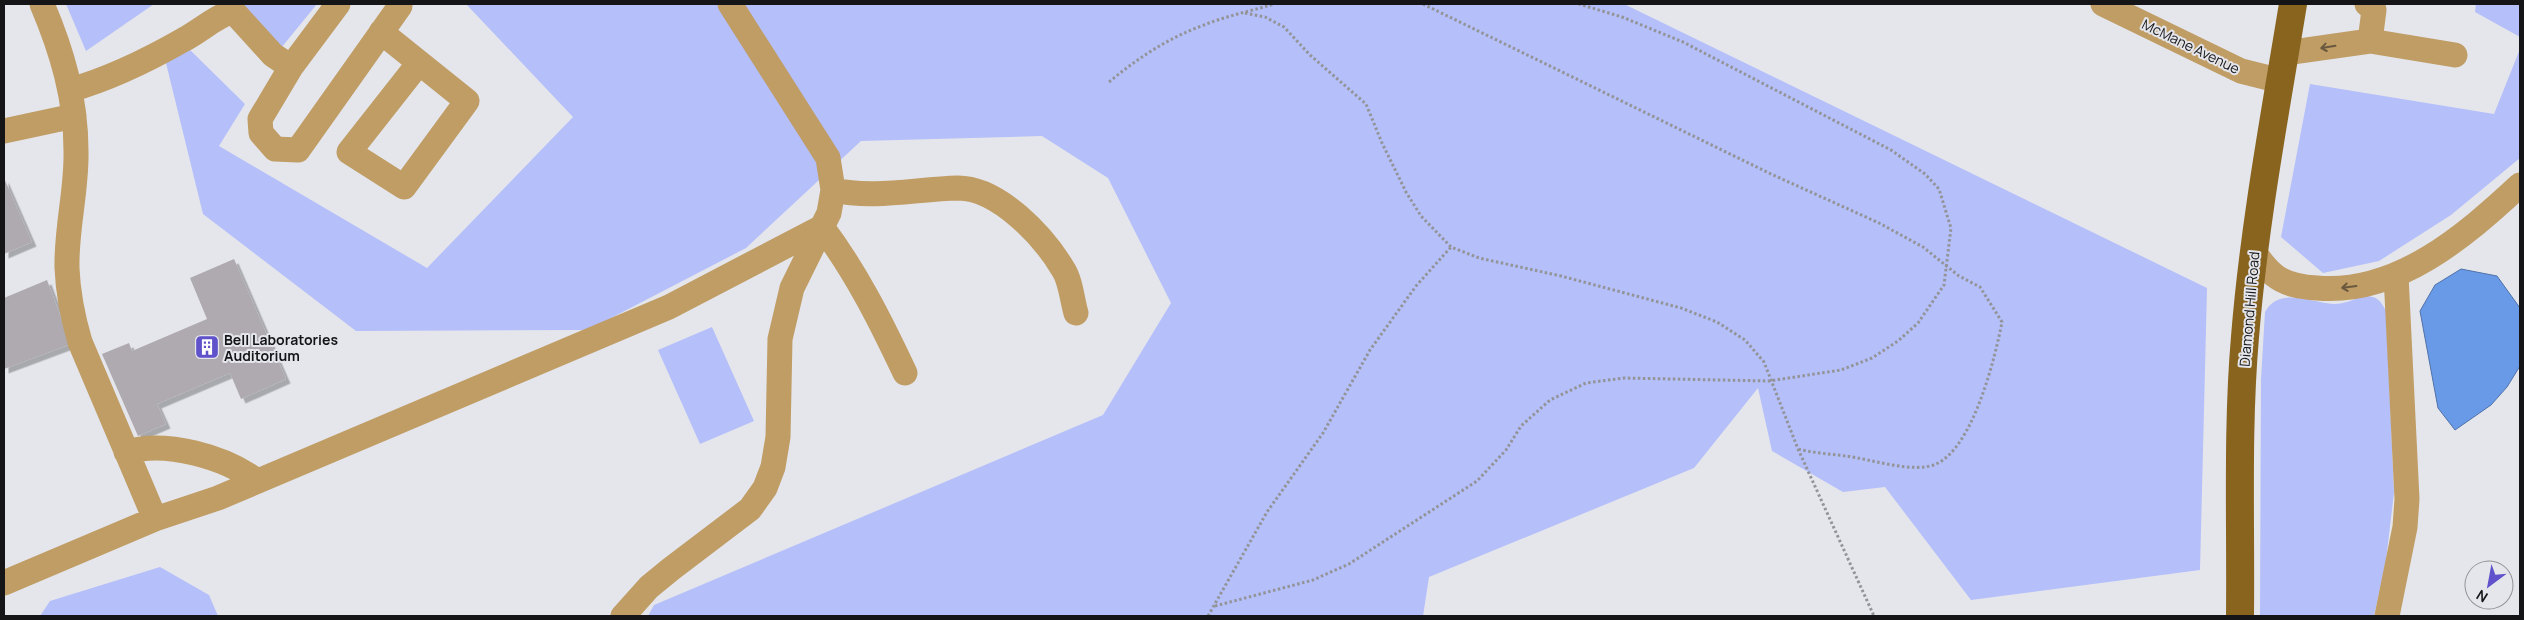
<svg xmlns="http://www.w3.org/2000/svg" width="2524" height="620" font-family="Manrope,sans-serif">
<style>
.green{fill:#b5bff9}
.water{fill:#699ae7;stroke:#5072a9}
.building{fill:#aeaaaf;filter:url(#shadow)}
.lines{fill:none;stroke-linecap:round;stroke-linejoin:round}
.path{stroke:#939498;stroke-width:3;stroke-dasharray:2.5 2.5;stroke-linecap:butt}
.minor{stroke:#bf9d65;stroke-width:25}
.major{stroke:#88641f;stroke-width:28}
.oneway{stroke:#6a593e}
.labels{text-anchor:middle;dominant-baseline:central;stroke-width:4;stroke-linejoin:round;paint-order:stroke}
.street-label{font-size:14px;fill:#151517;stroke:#e5e6ec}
.poi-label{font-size:14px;font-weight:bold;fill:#151517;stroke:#e5e6ec;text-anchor:start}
</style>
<defs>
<filter id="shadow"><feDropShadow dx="4.5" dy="4.5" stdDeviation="0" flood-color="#0004"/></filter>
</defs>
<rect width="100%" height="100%" fill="#e5e6ec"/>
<path class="green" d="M66,4H154L86,51Z
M243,4H317L281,48Z
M466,4H1624L2207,288L2200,570L1971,600L1885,487L1843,492L1772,451L1758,388L1694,468L1429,577L1423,616H648L654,605L1103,415L1171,303L1108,178L1042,136L861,141L746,248L588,330L356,331L203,214L165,59L185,45L245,104L219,146L427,268L573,117Z
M2476,4H2520V37L2475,12Z
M2520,49V158L2451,215L2379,261L2323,273L2281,237L2310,84L2494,114Z
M2365,296C2377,296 2381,301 2386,311L2394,493L2386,560L2374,616H2260L2261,379L2265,312C2279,286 2311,303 2334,304C2345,304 2354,299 2365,296Z
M712,327L754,421L700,444L658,350Z
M160,567L209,595L218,616H40L50,601Z"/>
<path class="water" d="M2461,269L2497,276L2520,308V366L2507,387L2491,405L2455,430L2438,408L2420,311L2435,285Z"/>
<path class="building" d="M4,178L32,242L4,254Z
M234,259L286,379L241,399L230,373L157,404L166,424L138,436L102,354L129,343L132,351L207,319L190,278Z
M47,280L71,344L4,369V298Z"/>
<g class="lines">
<path class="path" d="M1423,4L1771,174L1879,223L1923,247L1959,276L1980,287L2002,322C1995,358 1973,448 1936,464C1913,474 1871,459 1846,456C1830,454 1814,453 1798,449
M1245,13L1265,17L1284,27L1310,55L1366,104L1382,143L1406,192L1421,216L1451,247L1479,258L1561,276L1681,308L1717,322L1745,340L1764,362L1798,449L1874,616
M1109,82C1138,58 1168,38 1204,25C1226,16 1251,11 1274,4
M1215,606L1313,580L1349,564L1477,481L1506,450L1521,426L1550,400L1586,383L1624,378L1769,381L1841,370L1872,358L1898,341L1918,323L1944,285L1951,228L1939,189L1925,174L1891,150L1683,42L1622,17L1579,4
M1208,616L1267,512L1323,433L1370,350L1416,286L1451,247"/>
<path class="minor" d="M42,4C62,51 76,98 76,151C77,190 66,228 67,268C68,294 73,318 80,342L155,519
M338,4L291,67L260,119L261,133L275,149L298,150L400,6L398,4
M2103,4L2241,71L2281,81
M2367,4L2374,10L2370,41
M381,32L467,101L404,187L349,152L419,63
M2285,53L2370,41L2455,55
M70,90C109,79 148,60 183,40C200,31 215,17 233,11L273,55L291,67
M4,131L74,116
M833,190C874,199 916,189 958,188C999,188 1044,237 1063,269C1071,281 1072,300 1076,313
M2254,252C2260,260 2266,269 2274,275C2286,285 2302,287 2317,288C2397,295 2465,236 2520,185
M126,452C166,440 225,457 257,481
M4,583L155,519L218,498L669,307L822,227C856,272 881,322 905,373
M623,616L649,587L671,569L750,509L765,488L773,467L778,437L780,339L792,288L829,213L833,190L828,158L730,4
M2387,616L2405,527L2407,499L2396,275"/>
<path class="major" d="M2240,616C2241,523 2237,429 2245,337C2254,225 2275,114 2293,4"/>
</g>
<defs><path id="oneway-shaft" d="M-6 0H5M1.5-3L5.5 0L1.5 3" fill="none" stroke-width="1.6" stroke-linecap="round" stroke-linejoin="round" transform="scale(1.25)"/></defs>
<g class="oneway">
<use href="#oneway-shaft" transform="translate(2328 47) rotate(171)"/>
<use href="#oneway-shaft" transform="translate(2349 287) rotate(173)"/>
</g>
<defs>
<symbol id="building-square" viewBox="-11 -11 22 22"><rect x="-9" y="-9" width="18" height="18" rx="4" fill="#5f52cb" stroke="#e5e6ec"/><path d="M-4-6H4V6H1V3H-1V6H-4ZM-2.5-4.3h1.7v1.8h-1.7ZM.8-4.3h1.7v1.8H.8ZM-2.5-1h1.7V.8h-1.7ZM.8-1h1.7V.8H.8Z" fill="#fff"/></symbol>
</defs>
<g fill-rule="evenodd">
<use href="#building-square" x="193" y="333" width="28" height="28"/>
</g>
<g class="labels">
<g class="street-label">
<text transform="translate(2191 46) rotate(26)">McMane Avenue</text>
<text transform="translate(2249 309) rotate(-85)">Diamond Hill Road</text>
</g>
<g class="poi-label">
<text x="224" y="339">Bell Laboratories<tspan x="224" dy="16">Auditorium</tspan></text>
</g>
</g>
<rect width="2524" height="620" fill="none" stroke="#151517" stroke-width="10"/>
<g transform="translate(2489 585) rotate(212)"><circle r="24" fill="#e5e6ec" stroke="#929297"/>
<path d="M0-4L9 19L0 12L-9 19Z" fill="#5f52cb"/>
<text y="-8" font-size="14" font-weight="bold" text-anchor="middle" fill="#151517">N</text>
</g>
</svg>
